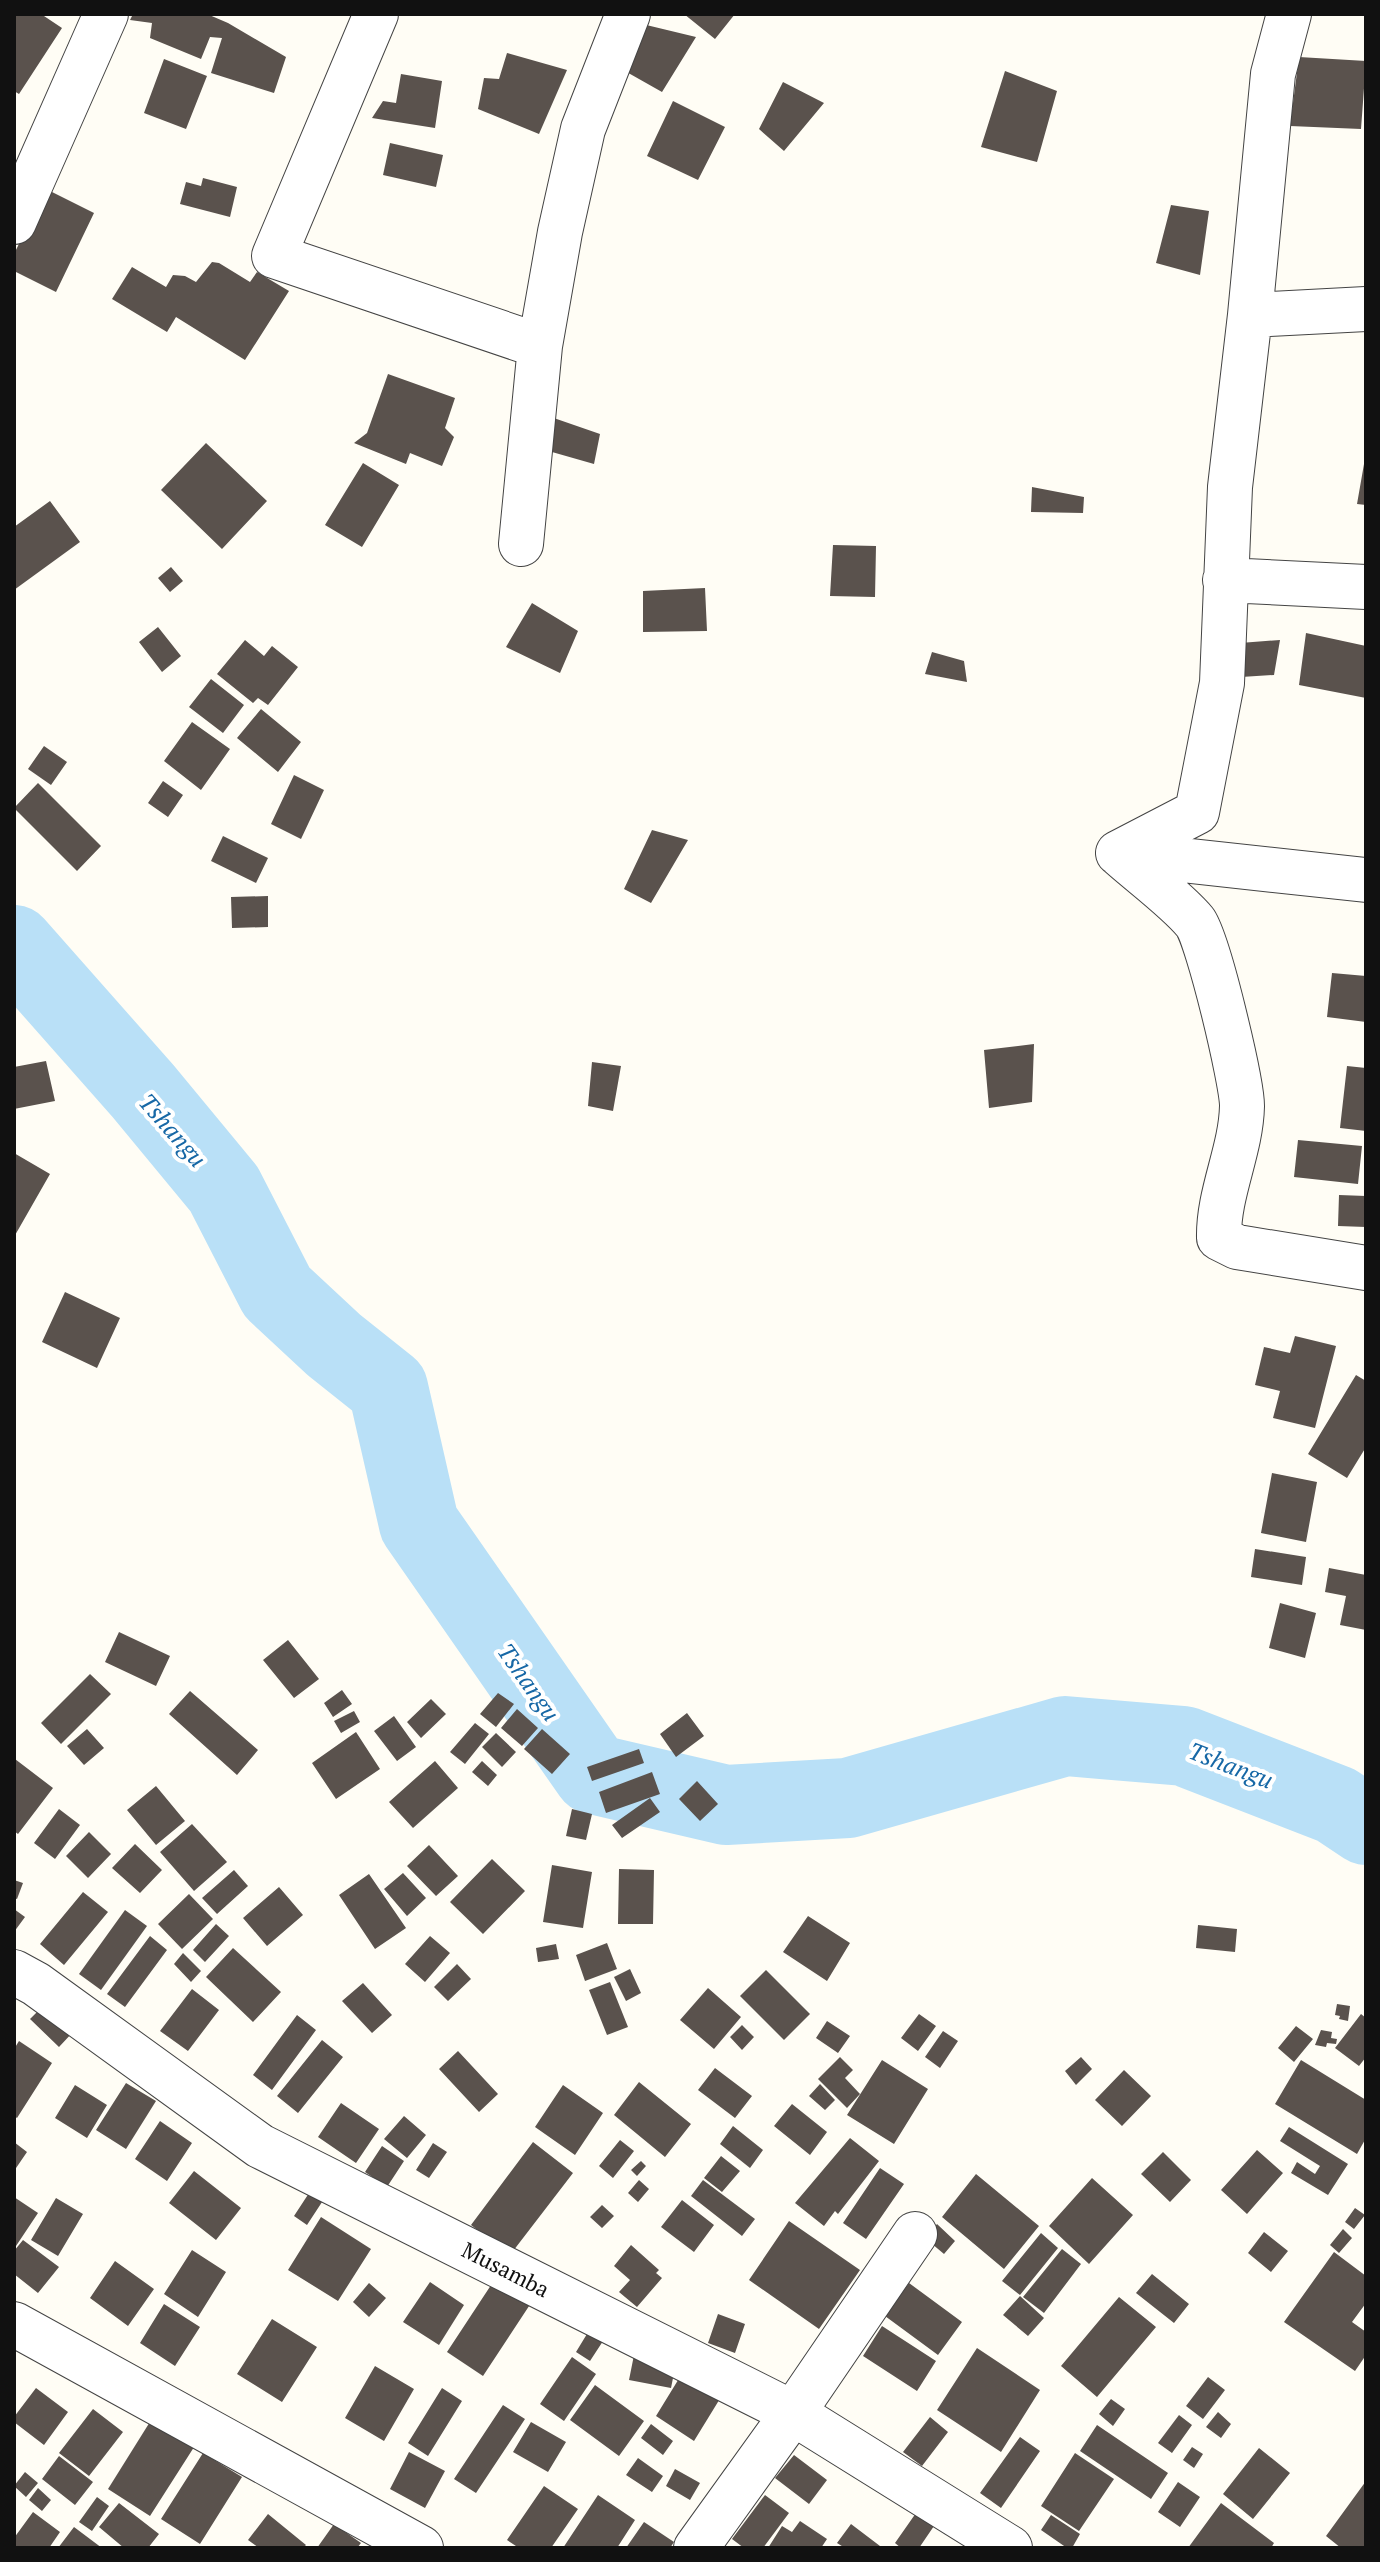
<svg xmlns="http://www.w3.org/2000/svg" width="1380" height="2562" font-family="'PT Serif',serif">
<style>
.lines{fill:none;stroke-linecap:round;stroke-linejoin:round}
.river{stroke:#b9e0f7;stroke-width:80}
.building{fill:#5a524d}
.minor-casing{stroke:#444;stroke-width:46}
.minor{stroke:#fff;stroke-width:44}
.labels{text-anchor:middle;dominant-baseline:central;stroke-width:8;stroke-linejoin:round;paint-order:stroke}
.street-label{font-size:22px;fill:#111;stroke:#fff}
.water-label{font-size:24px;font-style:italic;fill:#1768a6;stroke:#fff}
</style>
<rect width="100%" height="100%" fill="#fffdf5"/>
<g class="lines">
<path class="river" d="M14,945L143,1091L224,1189L277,1292L334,1345L388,1388L419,1524L593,1774L726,1805L848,1798L1065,1736L1184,1746L1336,1805L1366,1825"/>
</g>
<path class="building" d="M14,14H41L62,28L19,94L14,91Z
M133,14H207L228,23L286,57L274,93L211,73L222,38L210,37L201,59L150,38L152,23L130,20Z
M684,14H735L715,39Z
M638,23L696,37L662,92L616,66Z
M507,53L567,70L539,134L478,109L484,78L499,79Z
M1299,57L1366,61L1361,129L1290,126Z
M164,59L207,76L186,129L144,113Z
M1005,71L1057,91L1037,162L981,147Z
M401,74L442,81L435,128L372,118L383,101L396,103Z
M783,82L824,103L784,151L759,129Z
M673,101L725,127L698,180L647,156Z
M390,143L443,155L436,187L383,175Z
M203,178L237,187L230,217L180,204L186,182L201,186Z
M46,189L94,213L56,292L14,271V254Z
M1171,205L1209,211L1200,275L1156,263Z
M212,262L219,263L250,282L257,272L289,291L245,360L176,317L167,332L112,299L132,267L166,287L173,275L185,276L196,282Z
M388,374L455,398L445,428L454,437L442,466L410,453L406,464L354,443L367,433Z
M548,416L600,434L594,464L545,450Z
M206,443L267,501L222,549L161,490Z
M363,463L399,485L362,547L325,525Z
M1364,464H1366V505L1357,504Z
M1032,487L1084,497L1083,513L1031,512Z
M50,501L80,542L14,590V527Z
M833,545L876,546L875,597L830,596Z
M171,567L183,581L170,592L158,578Z
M705,588L707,631L643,632V591Z
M532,603L578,631L560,673L506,647Z
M158,627L181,656L162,672L139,642Z
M1306,633L1366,646V698L1299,685Z
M245,640L264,656L272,646L298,667L268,705L258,698L253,703L217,674Z
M1280,640L1274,675L1241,677L1240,643Z
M932,652L964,661L967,682L925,674Z
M211,679L244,705L223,733L189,707Z
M261,709L301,742L278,772L237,738Z
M192,722L230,749L201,790L164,761Z
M44,746L67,762L51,785L28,769Z
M294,775L324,790L301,839L271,824Z
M163,781L183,795L168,817L148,803Z
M38,783L101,846L77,871L14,808Z
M652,830L688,840L651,903L624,889Z
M223,836L268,858L256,883L211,861Z
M268,896V927L232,928L231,897Z
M1332,973L1366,976V1022L1327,1017Z
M1034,1044L1032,1102L989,1108L984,1050Z
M46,1061L55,1101L14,1109V1067Z
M592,1062L621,1066L613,1111L588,1106Z
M1347,1066L1366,1068V1131L1340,1128Z
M1298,1140L1362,1146L1358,1184L1294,1177Z
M14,1153L50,1174L14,1237Z
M1339,1195L1366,1196V1227L1338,1226Z
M65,1292L120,1318L97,1368L42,1342Z
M1295,1336L1336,1346L1315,1428L1273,1418L1280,1391L1255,1385L1264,1347L1290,1353Z
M1356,1375L1366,1381V1447L1347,1478L1308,1454Z
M1272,1473L1317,1482L1306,1542L1261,1533Z
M1255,1549L1306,1557L1302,1585L1251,1577Z
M1329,1568L1366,1575V1630L1340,1625L1346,1596L1325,1592Z
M1280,1603L1316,1613L1305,1658L1269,1648Z
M119,1632L170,1656L156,1686L105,1662Z
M288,1640L319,1679L294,1698L263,1660Z
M90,1674L111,1694L61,1744L41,1723Z
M342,1690L352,1704L333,1717L324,1703Z
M190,1691L258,1750L237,1775L169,1714Z
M498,1693L514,1704L496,1727L480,1714Z
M431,1699L446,1714L421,1738L407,1722Z
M517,1709L538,1728L522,1746L501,1728Z
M354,1711L360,1722L341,1733L334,1721Z
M687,1713L704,1736L676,1757L660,1734Z
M394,1716L416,1747L397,1761L374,1731Z
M475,1723L489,1734L465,1764L450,1752Z
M87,1729L104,1748L84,1765L67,1746Z
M542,1729L570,1754L552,1774L524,1749Z
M356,1732L380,1769L336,1799L312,1763Z
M496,1733L516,1752L502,1767L482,1747Z
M639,1749L644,1763L592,1781L587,1767Z
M15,1759L53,1788L18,1834L14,1831Z
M435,1761L458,1788L413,1828L389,1802Z
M482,1761L497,1775L488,1786L472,1772Z
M652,1772L660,1794L606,1813L599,1792Z
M697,1781L718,1804L700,1821L679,1799Z
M156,1786L185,1821L156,1845L127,1810Z
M650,1798L660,1812L622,1838L612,1825Z
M59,1809L80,1825L55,1859L34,1843Z
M572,1809L592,1814L586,1840L566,1836Z
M192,1824L227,1862L194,1891L160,1852Z
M89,1832L111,1854L88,1878L66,1856Z
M135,1844L162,1870L140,1893L112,1868Z
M429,1845L458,1876L436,1896L407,1866Z
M492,1859L525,1891L483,1934L450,1902Z
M552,1865L592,1872L583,1928L543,1922Z
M619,1869L654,1870L653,1924H618Z
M234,1870L248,1886L217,1914L202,1898Z
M403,1873L426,1898L407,1916L384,1889Z
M369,1874L406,1928L375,1949L339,1895Z
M14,1880L23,1883L17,1899L14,1898Z
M279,1887L303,1915L267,1946L243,1918Z
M83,1892L108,1912L64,1965L40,1944Z
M189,1894L213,1919L182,1949L158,1924Z
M14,1909L25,1917L14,1932Z
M125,1910L147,1926L101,1990L79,1974Z
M808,1916L850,1943L827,1981L783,1952Z
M216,1924L229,1936L205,1962L193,1950Z
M1198,1925L1237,1929L1235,1952L1196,1948Z
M150,1936L167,1950L125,2007L107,1994Z
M430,1936L450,1953L425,1982L405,1964Z
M607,1943L617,1969L585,1981L576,1955Z
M556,1944L559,1959L538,1962L536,1948Z
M233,1948L281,1992L253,2022L206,1977Z
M183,1953L201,1971L191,1982L174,1964Z
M457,1964L471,1979L448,2001L434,1987Z
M630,1969L641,1993L626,2001L614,1977Z
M766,1970L810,2014L784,2040L740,1996Z
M610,1982L628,2027L607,2035L589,1990Z
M363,1983L392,2015L372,2033L342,2001Z
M708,1988L741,2017L714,2049L680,2020Z
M192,1989L219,2010L188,2051L160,2031Z
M45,2004L73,2032L59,2047L30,2019Z
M1337,2004L1350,2006L1348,2021L1339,2019L1340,2016L1335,2015Z
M919,2014L936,2026L918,2051L901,2038Z
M1361,2014L1366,2018V2057L1359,2066L1335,2048Z
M297,2015L316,2030L272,2090L253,2075Z
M827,2021L850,2036L838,2053L816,2038Z
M742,2025L754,2037L742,2050L730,2037Z
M1296,2026L1313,2039L1294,2062L1278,2048Z
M1321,2030L1332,2032L1331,2038L1337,2039L1336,2044L1327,2043L1326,2047L1315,2045Z
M943,2031L958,2041L940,2068L925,2057Z
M322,2040L343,2057L298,2113L277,2096Z
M19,2041L52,2063L17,2118L14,2116V2049Z
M458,2051L498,2094L479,2112L439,2069Z
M840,2057L853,2070L845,2078L860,2094L847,2108L818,2079Z
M1081,2057L1092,2069L1076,2085L1065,2071Z
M882,2060L928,2089L894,2144L847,2115Z
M1301,2060L1366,2100V2138L1357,2154L1275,2104Z
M715,2068L752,2096L735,2118L698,2090Z
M1124,2070L1151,2096L1122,2126L1095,2100Z
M639,2082L691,2124L665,2157L614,2115Z
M126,2083L156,2101L126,2149L96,2130Z
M820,2084L835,2100L825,2110L809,2096Z
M75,2085L107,2105L87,2138L55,2118Z
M563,2085L603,2113L575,2155L535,2127Z
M341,2103L379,2129L356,2163L318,2137Z
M792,2104L827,2132L810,2155L774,2126Z
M404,2116L426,2135L407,2158L384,2139Z
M160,2121L192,2143L167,2181L135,2159Z
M733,2126L763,2150L750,2168L720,2144Z
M1289,2127L1348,2164L1328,2195L1291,2173L1297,2162L1315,2174L1320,2166L1280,2141Z
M850,2138L879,2161L838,2214L835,2211L824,2226L795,2203Z
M620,2140L634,2151L613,2178L599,2166Z
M14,2142L27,2152L14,2171Z
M533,2142L573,2173L510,2255L471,2225Z
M433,2143L447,2152L429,2178L416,2170Z
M382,2146L404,2161L387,2187L365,2172Z
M1257,2150L1283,2173L1247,2214L1221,2190Z
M1163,2152L1191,2180L1170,2202L1141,2174Z
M721,2156L740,2171L722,2192L704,2178Z
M641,2161L646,2166L637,2176L631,2170Z
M880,2168L904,2184L866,2239L843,2223Z
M194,2171L241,2208L216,2240L169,2203Z
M976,2174L1039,2226L1004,2269L942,2217Z
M1092,2178L1133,2215L1089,2264L1049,2226Z
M639,2180L649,2189L638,2202L628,2193Z
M703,2180L755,2219L742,2236L691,2196Z
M311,2190L324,2199L307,2225L294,2216Z
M14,2197L38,2213L14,2249Z
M56,2198L83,2214L58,2256L31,2240Z
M682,2200L714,2225L694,2252L661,2227Z
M602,2205L614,2216L602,2228L590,2217Z
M1355,2208L1365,2215L1354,2229L1345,2222Z
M321,2217L371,2249L338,2301L288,2270Z
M789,2221L860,2270L819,2329L749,2280Z
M937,2224L955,2241L944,2254L925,2238Z
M1343,2229L1352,2238L1339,2253L1330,2245Z
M1264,2232L1288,2251L1271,2272L1248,2253Z
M1041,2233L1058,2248L1020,2295L1002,2281Z
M23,2240L59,2267L38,2293L14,2274V2251Z
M631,2245L659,2270L656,2273L662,2278L637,2307L619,2292L630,2280L614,2266Z
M1062,2249L1081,2264L1044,2313L1023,2297Z
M192,2250L226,2272L198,2317L164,2294Z
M1334,2252L1366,2276V2303L1352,2322L1366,2332V2355L1355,2371L1284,2322Z
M115,2261L154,2289L128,2326L90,2298Z
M1152,2274L1189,2304L1174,2323L1136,2293Z
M497,2276L533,2300L483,2376L447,2352Z
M430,2282L464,2305L439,2345L403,2322Z
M369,2283L386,2298L369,2317L353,2302Z
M909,2283L962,2322L938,2355L885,2316Z
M1020,2296L1044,2318L1028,2336L1003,2315Z
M1119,2297L1156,2327L1097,2397L1061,2366Z
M164,2304L200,2327L175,2366L140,2343Z
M718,2314L745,2324L735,2353L708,2343Z
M272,2319L317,2347L282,2402L237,2374Z
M882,2326L936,2361L917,2391L863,2356Z
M590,2329L605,2338L590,2361L576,2352Z
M977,2348L1040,2390L1001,2452L937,2410Z
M635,2350L677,2358L671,2388L629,2380Z
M572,2357L596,2374L564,2421L540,2404Z
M375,2366L414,2389L384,2441L345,2418Z
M683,2372L721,2397L694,2441L656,2416Z
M1208,2377L1225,2390L1203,2419L1186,2406Z
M595,2385L644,2421L619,2456L570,2420Z
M36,2388L68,2412L44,2445L14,2422V2417Z
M442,2388L462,2401L428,2456L408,2443Z
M1111,2399L1125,2409L1113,2426L1099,2414Z
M503,2405L525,2419L476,2493L454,2479Z
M93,2409L123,2432L89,2476L59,2453Z
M1218,2412L1231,2424L1221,2438L1206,2427Z
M1179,2415L1192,2425L1172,2453L1158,2443Z
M153,2417L196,2444L150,2516L108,2489Z
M930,2417L948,2432L922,2466L903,2452Z
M531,2422L566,2442L548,2472L513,2452Z
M651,2424L673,2441L663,2455L641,2438Z
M1097,2425L1168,2473L1151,2499L1080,2451Z
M1020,2437L1040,2451L1001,2508L980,2493Z
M1192,2447L1203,2454L1194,2468L1183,2460Z
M1259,2448L1290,2473L1253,2519L1223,2494Z
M409,2452L445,2471L425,2508L390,2489Z
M203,2453L242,2477L200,2544L161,2519Z
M1075,2453L1114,2479L1079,2531L1041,2506Z
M794,2455L827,2480L809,2504L775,2478Z
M59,2456L93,2482L75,2505L42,2479Z
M638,2458L663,2476L652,2492L626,2475Z
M675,2469L700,2483L690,2500L666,2486Z
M25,2472L38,2483L26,2497L14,2486Z
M1366,2481V2548H1341L1326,2536Z
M1178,2482L1200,2497L1180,2527L1158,2512Z
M544,2486L578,2509L551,2548H519L507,2540Z
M38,2488L51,2500L42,2511L29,2500Z
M598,2495L635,2520L617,2548H563Z
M765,2495L789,2513L763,2548H744L732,2539Z
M97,2497L109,2506L92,2531L79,2522Z
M119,2503L159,2534L148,2548H124L99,2527Z
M1221,2503L1274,2543L1271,2548H1188Z
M33,2512L60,2532L49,2548H14V2538Z
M916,2513L934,2526L919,2548H901L895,2543Z
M268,2514L306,2545L303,2548H259L248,2540Z
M1051,2515L1080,2534L1072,2548H1067L1041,2530Z
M800,2521L827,2539L821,2548H768L782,2526L792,2532Z
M644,2522L674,2542L670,2548H626Z
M334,2524L361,2543L357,2548H317Z
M851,2524L880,2546L878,2548H845L837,2543Z
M74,2527L102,2548H58Z"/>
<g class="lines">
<defs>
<path id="minor" d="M376,14L274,256L540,346
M1289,14L1273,74L1250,315L1230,487L1222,683L1197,812L1118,853C1140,873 1177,900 1195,922C1208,938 1242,1082 1242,1106C1241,1151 1218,1193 1219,1238L1237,1247L1366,1268
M14,222L106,14
M1250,315L1366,309
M521,544L540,346L560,232L583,129L628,14
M1225,580L1366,587
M1118,853L1366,880
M14,1972L36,1984L260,2146L793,2413L1010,2548
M14,2324L421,2548
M696,2548L793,2413L915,2234"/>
</defs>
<use href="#minor" class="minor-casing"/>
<use href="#minor" class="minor"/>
</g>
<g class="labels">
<g class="street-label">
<text transform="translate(506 2269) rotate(27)">Musamba</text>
</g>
<g class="water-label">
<text transform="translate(173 1130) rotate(49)">Tshangu</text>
<text transform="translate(529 1682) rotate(55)">Tshangu</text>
<text transform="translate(1231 1765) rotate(21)">Tshangu</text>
</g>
</g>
<rect width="1380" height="2562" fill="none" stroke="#111111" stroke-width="32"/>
</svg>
